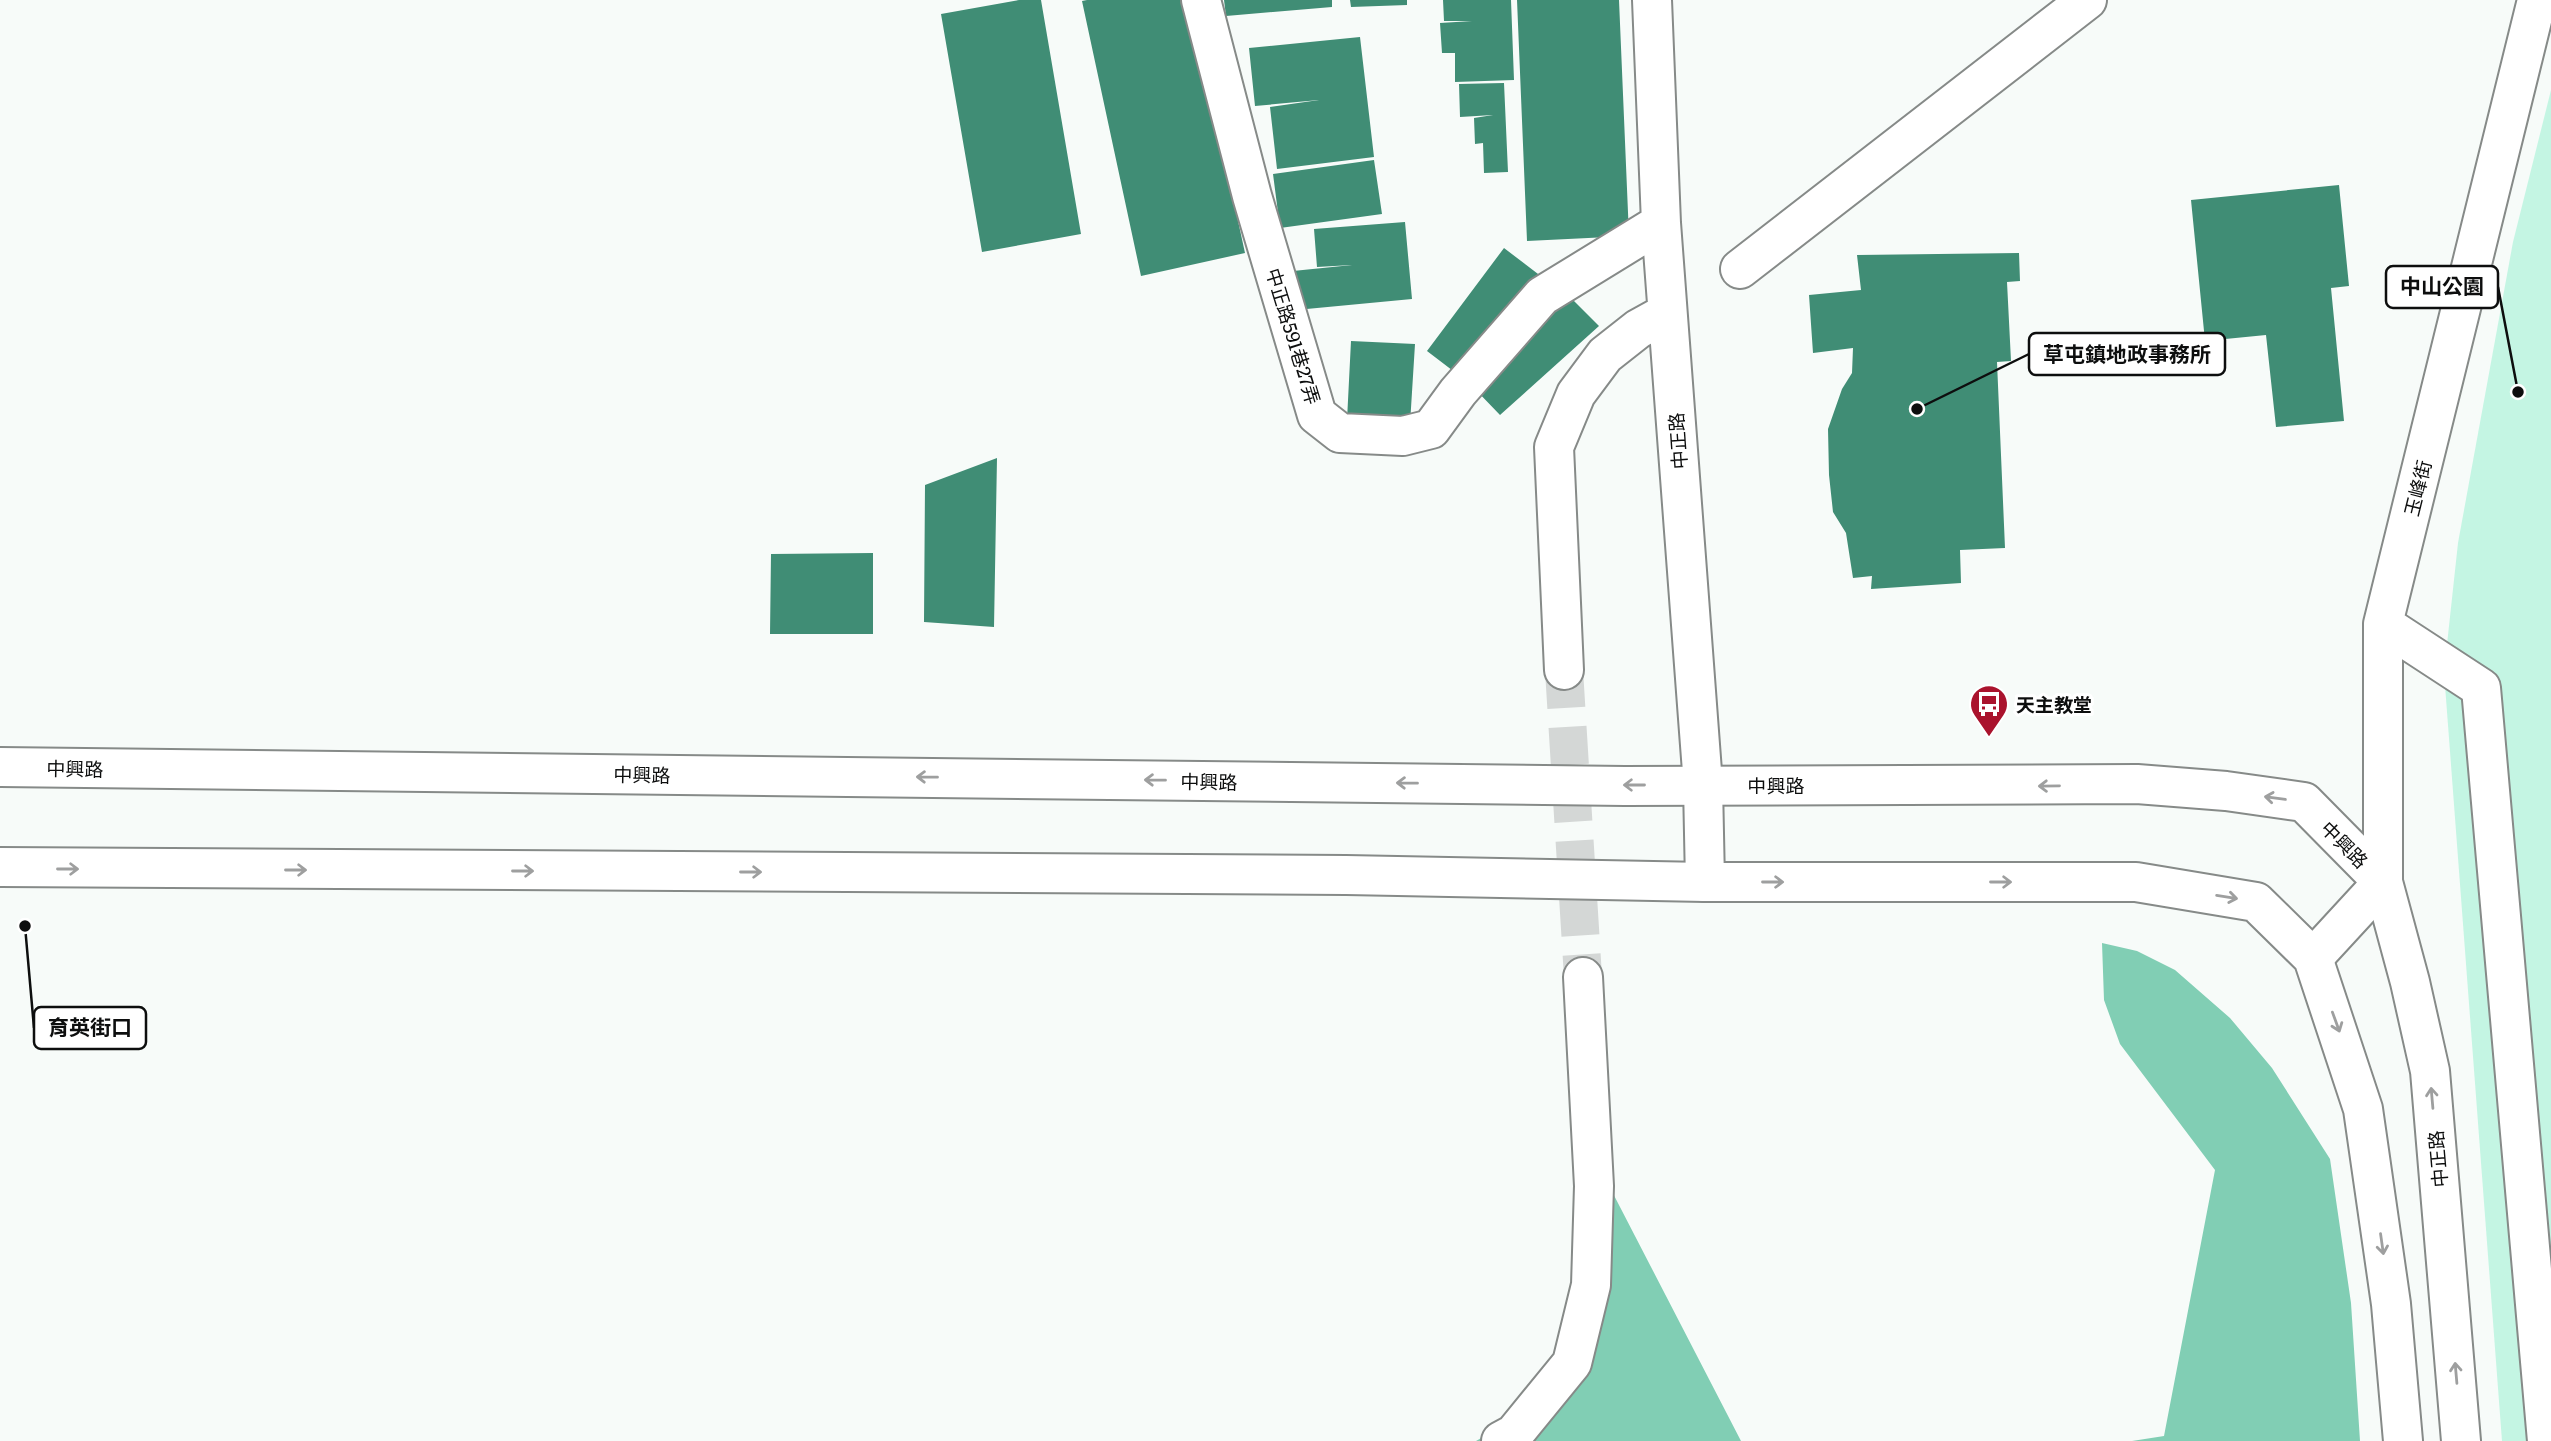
<svg xmlns="http://www.w3.org/2000/svg" width="2551" height="1441" font-family="Literata,'Noto Sans TC',serif">
<style>
.green{fill:#c4f5e3}
.forest{fill:#81ceb4}
.building{fill:#408d75}
.lines{fill:none;stroke-linecap:round;stroke-linejoin:round}
.minor-tunnel{stroke:#d4d7d6;stroke-width:38;stroke-dasharray:38 19;stroke-linecap:butt}
.minor-casing{stroke:#868a88;stroke-width:42}
.tertiary-casing{stroke:#868a88;stroke-width:42}
.minor{stroke:#fff;stroke-width:38}
.tertiary{stroke:#fff;stroke-width:38}
.oneway{stroke:#9e9f9f}
.labels{text-anchor:middle;dominant-baseline:central;stroke-width:6;stroke-linejoin:round;paint-order:stroke}
.street-label{font-size:19px;fill:#0d0e0e;stroke:#fff}
.poi-label{font-size:19px;font-weight:bold;fill:#0d0e0e;stroke:#fff;text-anchor:start}
.leader{fill:none;stroke:#0d0e0e;stroke-width:2.5}
.callout-dot{fill:#0d0e0e;stroke:#fff;stroke-width:2.5}
.callout{fill:#fff;stroke:#0d0e0e;stroke-width:2.5}
.callout-label{font-size:21px;text-anchor:middle;font-weight:bold;fill:#0d0e0e}
</style>
<rect width="100%" height="100%" fill="#f7fbf9"/>
<path class="green" d="M2551,90V1441H2502L2444,672L2458,543L2513,242Z"/>
<path class="forest" d="M2102,943L2137,951L2175,970L2230,1018L2272,1068L2330,1159L2351,1303L2360,1441H2132L2164,1436L2215,1170L2120,1044L2104,1000Z
M1605,1178L1741,1441H1476L1518,1417L1553,1386Z"/>
<path class="building" d="M1019,0H1041L1081,234L982,252L941,14Z
M1087,0H1190L1245,253L1141,276L1082,1Z
M1224,0H1332V7L1226,16Z
M1350,0H1407V5L1351,7Z
M1443,0H1511L1514,80L1455,82V53H1442L1440,23L1472,21H1444Z
M1517,0H1619L1629,236L1527,241Z
M1360,37L1374,157L1277,169L1270,107L1319,100L1255,106L1249,48Z
M1504,83L1508,172L1484,173L1483,143L1475,144L1474,118L1493,115L1460,117L1459,84Z
M1374,160L1382,214L1280,228L1273,174Z
M2339,185L2349,286L2331,288L2344,421L2276,427L2266,335L2205,341L2191,200Z
M1405,222L1412,299L1296,310L1293,271L1352,265L1317,267L1314,229Z
M1504,248L1542,277L1465,380L1427,351Z
M2019,253L2020,281L2007,282L2011,361L1997,362L2005,548L1960,550L1961,583L1871,589L1872,576L1853,578L1846,533L1833,512L1829,475L1828,429L1842,389L1852,373L1853,348L1813,353L1809,295L1861,290L1857,255Z
M1567,294L1599,326L1500,415L1474,388Z
M1351,341L1415,344L1410,424L1347,420Z
M997,458L994,627L924,622L925,485Z
M873,553V634H770L771,554Z"/>
<g class="lines">
<path class="minor-tunnel" d="M1564,670L1583,977"/>
<defs>
<path id="minor" d="M1201,0L1252,196L1317,415L1340,433L1403,436L1431,429L1458,392L1542,296L1661,223
M1652,0L1661,223L1703,785L1705,882
M1740,269L2087,0
M2383,624L2481,688L2547,1441
M1564,670L1554,447L1576,394L1605,355L1638,329L1667,313
M2313,958L2383,882V624L2537,0
M1501,1441L1514,1434L1572,1363L1591,1285L1594,1186L1583,977"/>
<path id="tertiary" d="M0,767L1625,786L2137,784L2226,791L2304,802L2383,882L2410,982L2430,1071L2461,1441
M0,867L1346,875L1705,882H2136L2256,902L2313,958L2363,1109L2391,1304L2403,1441"/>
</defs>
<use href="#minor" class="minor-casing"/>
<use href="#tertiary" class="tertiary-casing"/>
<use href="#minor" class="minor"/>
<use href="#tertiary" class="tertiary"/>
</g>
<defs><path id="oneway-shaft" d="M-6 0H5M1.5-3L5.5 0L1.5 3" fill="none" stroke-width="1.6" stroke-linecap="round" stroke-linejoin="round" transform="scale(1.75)"/></defs>
<g class="oneway">
<use href="#oneway-shaft" transform="translate(927 777) rotate(-179)"/>
<use href="#oneway-shaft" transform="translate(1155 780) rotate(-179)"/>
<use href="#oneway-shaft" transform="translate(1407 783) rotate(-179)"/>
<use href="#oneway-shaft" transform="translate(1634 785) rotate(180)"/>
<use href="#oneway-shaft" transform="translate(2049 786) rotate(179)"/>
<use href="#oneway-shaft" transform="translate(2275 798) rotate(-172)"/>
<use href="#oneway-shaft" transform="translate(68 869)"/>
<use href="#oneway-shaft" transform="translate(296 870)"/>
<use href="#oneway-shaft" transform="translate(523 871)"/>
<use href="#oneway-shaft" transform="translate(751 872)"/>
<use href="#oneway-shaft" transform="translate(1773 882)"/>
<use href="#oneway-shaft" transform="translate(2001 882)"/>
<use href="#oneway-shaft" transform="translate(2227 897) rotate(9)"/>
<use href="#oneway-shaft" transform="translate(2336 1022) rotate(70)"/>
<use href="#oneway-shaft" transform="translate(2432 1098) rotate(-95)"/>
<use href="#oneway-shaft" transform="translate(2382 1244) rotate(82)"/>
<use href="#oneway-shaft" transform="translate(2456 1373) rotate(-95)"/>
</g>
<defs>
<symbol id="bus-pin" viewBox="-11 -11 22 30"><path d="M0 17L-7.5 6A9.5 9.5 0 1 1 7.5 6Z" fill="#aa132d" stroke="#fff"/><path d="M-5-6H5V4H4V6H2V4H-2V6H-4V4H-5ZM-3.5-4V0h7V-4ZM-3.5 1.2v1.5H-2V1.2ZM2 1.2v1.5H3.5V1.2Z" fill="#fff"/></symbol>
</defs>
<g fill-rule="evenodd">
<use href="#bus-pin" x="1967" y="682" width="44" height="60"/>
</g>
<g class="labels">
<g class="street-label">
<text transform="translate(1294 336) rotate(73)">中正路591巷27弄</text>
<text transform="translate(1677 441) rotate(-94)">中正路</text>
<text transform="translate(2417 488) rotate(-76)">玉峰街</text>
<text transform="translate(75 768) rotate(1)">中興路</text>
<text transform="translate(642 774) rotate(1)">中興路</text>
<text transform="translate(1209 781) rotate(1)">中興路</text>
<text x="1776" y="785">中興路</text>
<text transform="translate(2345 844) rotate(45)">中興路</text>
<text transform="translate(2437 1159) rotate(-95)">中正路</text>
</g>
<g class="poi-label">
<text x="2016" y="704">天主教堂</text>
</g>
</g>
<path class="leader" d="M2518 392L2498 287M1917 409L2029 354M25 926L34 1028"/>
<g class="callout-dot">
<circle cx="2518" cy="392" r="7"/>
<circle cx="1917" cy="409" r="7"/>
<circle cx="25" cy="926" r="7"/>
</g>
<g class="callout">
<rect x="2386" y="266" width="112" height="42" rx="7"/>
<rect x="2029" y="333" width="196" height="42" rx="7"/>
<rect x="34" y="1007" width="112" height="42" rx="7"/>
</g>
<g class="callout-label">
<text x="2442" y="294">中山公園</text>
<text x="2127" y="362">草屯鎮地政事務所</text>
<text x="90" y="1035">育英街口</text>
</g>
</svg>
